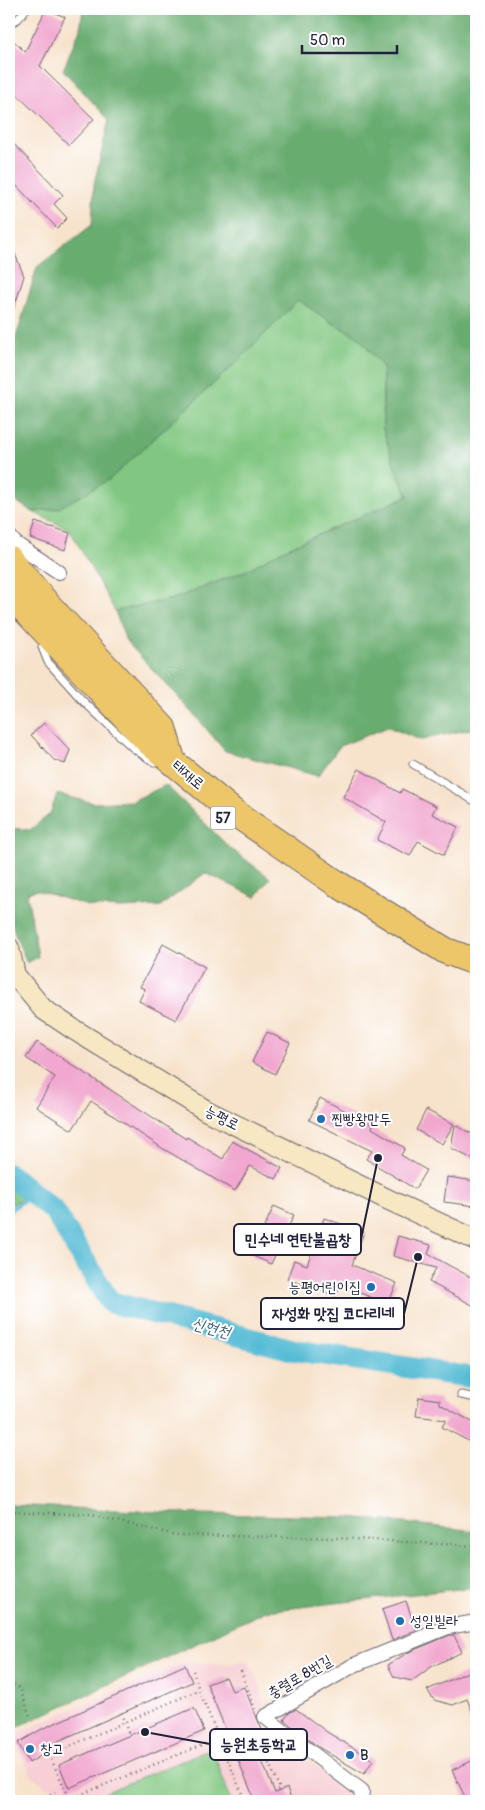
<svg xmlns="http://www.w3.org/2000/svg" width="485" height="1810" font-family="Pangolin,'Poor Story',sans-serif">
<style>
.built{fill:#f7cfd4}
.green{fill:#81c781;stroke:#52745e}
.forest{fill:#68ac6f;stroke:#456755}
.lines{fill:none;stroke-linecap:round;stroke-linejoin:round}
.stream{stroke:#57bcd5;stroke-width:4}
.river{stroke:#57bcd5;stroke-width:22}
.building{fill:#f1a7cf}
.lane-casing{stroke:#6d656d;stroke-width:9}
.street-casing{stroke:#6d656d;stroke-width:16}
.secondary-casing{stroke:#6d656d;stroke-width:22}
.highway-casing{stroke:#6d656d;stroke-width:28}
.path{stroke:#6d656d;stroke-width:2.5;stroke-dasharray:1 4;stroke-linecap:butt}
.lane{stroke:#fff;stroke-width:7}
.street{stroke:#fff;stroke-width:14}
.secondary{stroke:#f7e8c3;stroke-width:20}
.highway{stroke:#ecc669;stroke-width:26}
.poi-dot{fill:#1f6fb2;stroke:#fff;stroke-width:2}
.labels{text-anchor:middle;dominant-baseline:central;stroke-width:4;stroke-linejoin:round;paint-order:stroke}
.shield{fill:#fff;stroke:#646476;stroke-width:1}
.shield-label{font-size:14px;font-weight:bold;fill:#22223b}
.street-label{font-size:15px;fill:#22223b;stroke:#fff}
.poi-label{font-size:15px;fill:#22223b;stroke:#fff;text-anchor:start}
.water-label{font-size:16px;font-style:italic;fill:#376079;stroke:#fff}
.leader{fill:none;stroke:#22223b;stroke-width:2}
.callout-dot{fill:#22223b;stroke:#fff;stroke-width:2}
.callout{fill:#fff;stroke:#22223b;stroke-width:2}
.callout-label{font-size:16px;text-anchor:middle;font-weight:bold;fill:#22223b}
</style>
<rect width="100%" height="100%" fill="#fff"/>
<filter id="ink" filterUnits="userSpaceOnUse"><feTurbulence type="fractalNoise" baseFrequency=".02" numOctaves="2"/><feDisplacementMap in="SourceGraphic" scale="10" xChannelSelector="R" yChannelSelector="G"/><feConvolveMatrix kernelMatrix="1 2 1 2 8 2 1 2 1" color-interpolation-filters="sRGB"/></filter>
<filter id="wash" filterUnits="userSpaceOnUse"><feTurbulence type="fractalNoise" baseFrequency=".0096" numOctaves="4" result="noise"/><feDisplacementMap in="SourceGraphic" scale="20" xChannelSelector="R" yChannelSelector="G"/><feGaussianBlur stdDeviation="1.12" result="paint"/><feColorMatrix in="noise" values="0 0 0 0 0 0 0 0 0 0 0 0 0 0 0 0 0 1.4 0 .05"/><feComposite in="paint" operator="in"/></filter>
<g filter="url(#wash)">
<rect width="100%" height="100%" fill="#f7e2cb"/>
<path class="built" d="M185,1661L220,1665L248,1661L261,1687L264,1710L261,1712L263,1728L343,1786L353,1795L354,1801H61L55,1792L32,1776L12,1735Z"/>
<path class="green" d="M298,300L331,322L358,337L383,367V429L397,473L408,496L283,550L245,571L173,599L115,611L70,530L33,512L59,508L158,435L239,360Z
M9,1177L29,1193L12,1205L9,1202Z
M212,1748L231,1801H85Z"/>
<path class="forest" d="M83,9H476V726L475,728L421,740L388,727L340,746L318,776L225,751L193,713L126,641L115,611L173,599L245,571L283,550L408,496L397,473L383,429V367L358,337L331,322L298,300L239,360L110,479L59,508L33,512L9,497V358L20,325L37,267L92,225L94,184L109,120L63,70L80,29Z
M166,785L230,848L270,878L256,897L205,873L161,906L120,908L88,906L36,890L27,893L38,957L27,963C23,953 18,944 15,934C6,900 6,862 12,828L30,830L50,814L57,794L94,803L132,801Z
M9,1505L200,1514L350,1517L476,1531V1587L266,1611L9,1731Z"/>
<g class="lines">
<path class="stream" d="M9,1211L32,1194"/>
<path class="river" d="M9,1174L54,1211L110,1302L294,1350L476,1378"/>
</g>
<g id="blocks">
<path class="building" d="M46,9L65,17L40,66L94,119L69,145L9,87V36L25,52Z
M9,139L63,195L54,204L67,218L57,228L9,178Z
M9,239L24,276L11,318L9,317Z
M35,522L70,533L65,550L30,538Z
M44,723L70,750L65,764L54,760L31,735Z
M359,769L400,793L402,789L436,806L432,814L458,827L444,855L418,841L410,856L377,840L386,822L343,797Z
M163,944L205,967L176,1020L139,1001L145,989L140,987Z
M267,1032L290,1043L275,1074L252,1062Z
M37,1042L186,1139L187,1137L223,1159L232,1141L282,1168L276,1179L250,1166L235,1191L162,1148L91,1101L72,1130L36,1107L55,1077L26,1058Z
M320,1098L373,1125L372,1128L405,1148L401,1155L426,1170L415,1189L366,1159L372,1151L309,1120Z
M426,1110L454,1124L442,1144L416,1130Z
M455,1125L476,1136V1161L451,1148Z
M447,1177L476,1181V1206L444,1202Z
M274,1206L294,1215L271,1264L251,1255Z
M324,1218L364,1232L352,1265L397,1283L388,1304L340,1285L336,1296L287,1279L294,1260L307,1265Z
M398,1236L431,1245L428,1254L476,1280V1307L429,1282L436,1268L393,1256Z
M419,1397L440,1400V1404L476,1424V1445L442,1427L446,1420L416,1416Z
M406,1601L416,1630L392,1640L382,1609Z
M450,1635H454L462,1652L431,1667L412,1681L394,1677L388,1665L407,1653Z
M185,1665L192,1682L38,1750L42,1755L29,1763L18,1743L42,1729Z
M468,1672L476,1685V1722L467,1699L453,1705L434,1700L427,1690Z
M226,1677L232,1691L244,1687L262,1730L251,1734L275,1793L287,1788L292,1801H255L207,1684Z
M194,1708L204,1731L69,1788L59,1765Z
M296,1709L327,1732L373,1760L364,1774L320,1748L284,1720L289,1713Z
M476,1759V1801H467L452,1770Z"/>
</g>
</g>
<g filter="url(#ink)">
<use href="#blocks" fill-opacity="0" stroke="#6d656d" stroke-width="1"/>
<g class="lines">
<defs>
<path id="lane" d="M9,24L18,19L26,9
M42,647L48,662L82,700L133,748L154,762
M413,764L476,802
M461,1395L476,1398"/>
<path id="street" d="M9,536L16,544L59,572
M361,1801L362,1791L265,1717L354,1665L448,1627L476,1622"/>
<path id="secondary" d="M9,948L15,975L43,1009L73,1029L207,1111L391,1201L476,1240"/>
<path id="highway" d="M9,559L48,605L163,728L173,763
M9,593L149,742L232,811L336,883L446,951L476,962"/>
</defs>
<use href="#lane" class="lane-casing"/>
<use href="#street" class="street-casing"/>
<use href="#secondary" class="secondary-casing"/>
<use href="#highway" class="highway-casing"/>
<path class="path" d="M9,1511L91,1515L176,1535L338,1538L476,1546
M193,1671L199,1690
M241,1671L255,1709
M9,1683L20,1688L31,1719
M121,1713L129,1735
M265,1735L266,1737L259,1740L280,1789L275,1791
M70,1799L219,1738
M42,1801L55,1792
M71,1801L49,1755L199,1690L245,1801
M250,1801L253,1800"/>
<use href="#lane" class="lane"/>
<use href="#street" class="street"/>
<use href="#secondary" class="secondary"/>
<use href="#highway" class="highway"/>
</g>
</g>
<g class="poi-dot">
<circle cx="321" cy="1119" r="5"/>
<circle cx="371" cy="1287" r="5"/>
<circle cx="400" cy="1621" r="5"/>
<circle cx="30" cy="1749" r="5"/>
<circle cx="350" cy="1755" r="5"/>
</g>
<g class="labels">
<rect class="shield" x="210.5" y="806.5" width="25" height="23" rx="4"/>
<g class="shield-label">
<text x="223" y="818">57</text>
</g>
<g class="street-label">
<text transform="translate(188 775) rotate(40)">태재로</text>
<text transform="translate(222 1118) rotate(27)">능평로</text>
<text transform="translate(300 1677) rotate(-30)">충렬로 8번길</text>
</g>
<g class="poi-label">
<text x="331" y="1119">찐빵왕만두</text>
<text x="361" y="1287" text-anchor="end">능평어린이집</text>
<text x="410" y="1621">성일빌라</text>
<text x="40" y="1749">창고</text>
<text x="360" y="1755">B</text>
</g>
<g class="water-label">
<text transform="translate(211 1328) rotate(15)">신현천</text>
</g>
</g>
<path class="leader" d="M378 1158L361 1239M418 1257L404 1314M145 1732L210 1744"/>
<g class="callout-dot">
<circle cx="378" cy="1158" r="5"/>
<circle cx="418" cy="1257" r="5"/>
<circle cx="145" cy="1732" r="5"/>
</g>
<g class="callout">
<rect x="234" y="1224" width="127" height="31" rx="5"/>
<rect x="261" y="1298" width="143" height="31" rx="5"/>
<rect x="210" y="1729" width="97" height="31" rx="5"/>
</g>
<g class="callout-label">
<text x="298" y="1245">민수네 연탄불곱창</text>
<text x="333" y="1319">자성화 맛집 코다리네</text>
<text x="259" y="1750">능원초등학교</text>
</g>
<rect width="485" height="1810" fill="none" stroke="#fff" stroke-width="30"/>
<path d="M302 45v8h95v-8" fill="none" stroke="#22223b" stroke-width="2.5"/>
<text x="310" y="45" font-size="15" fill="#22223b" stroke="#ffffff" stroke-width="4" paint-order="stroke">50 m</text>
</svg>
